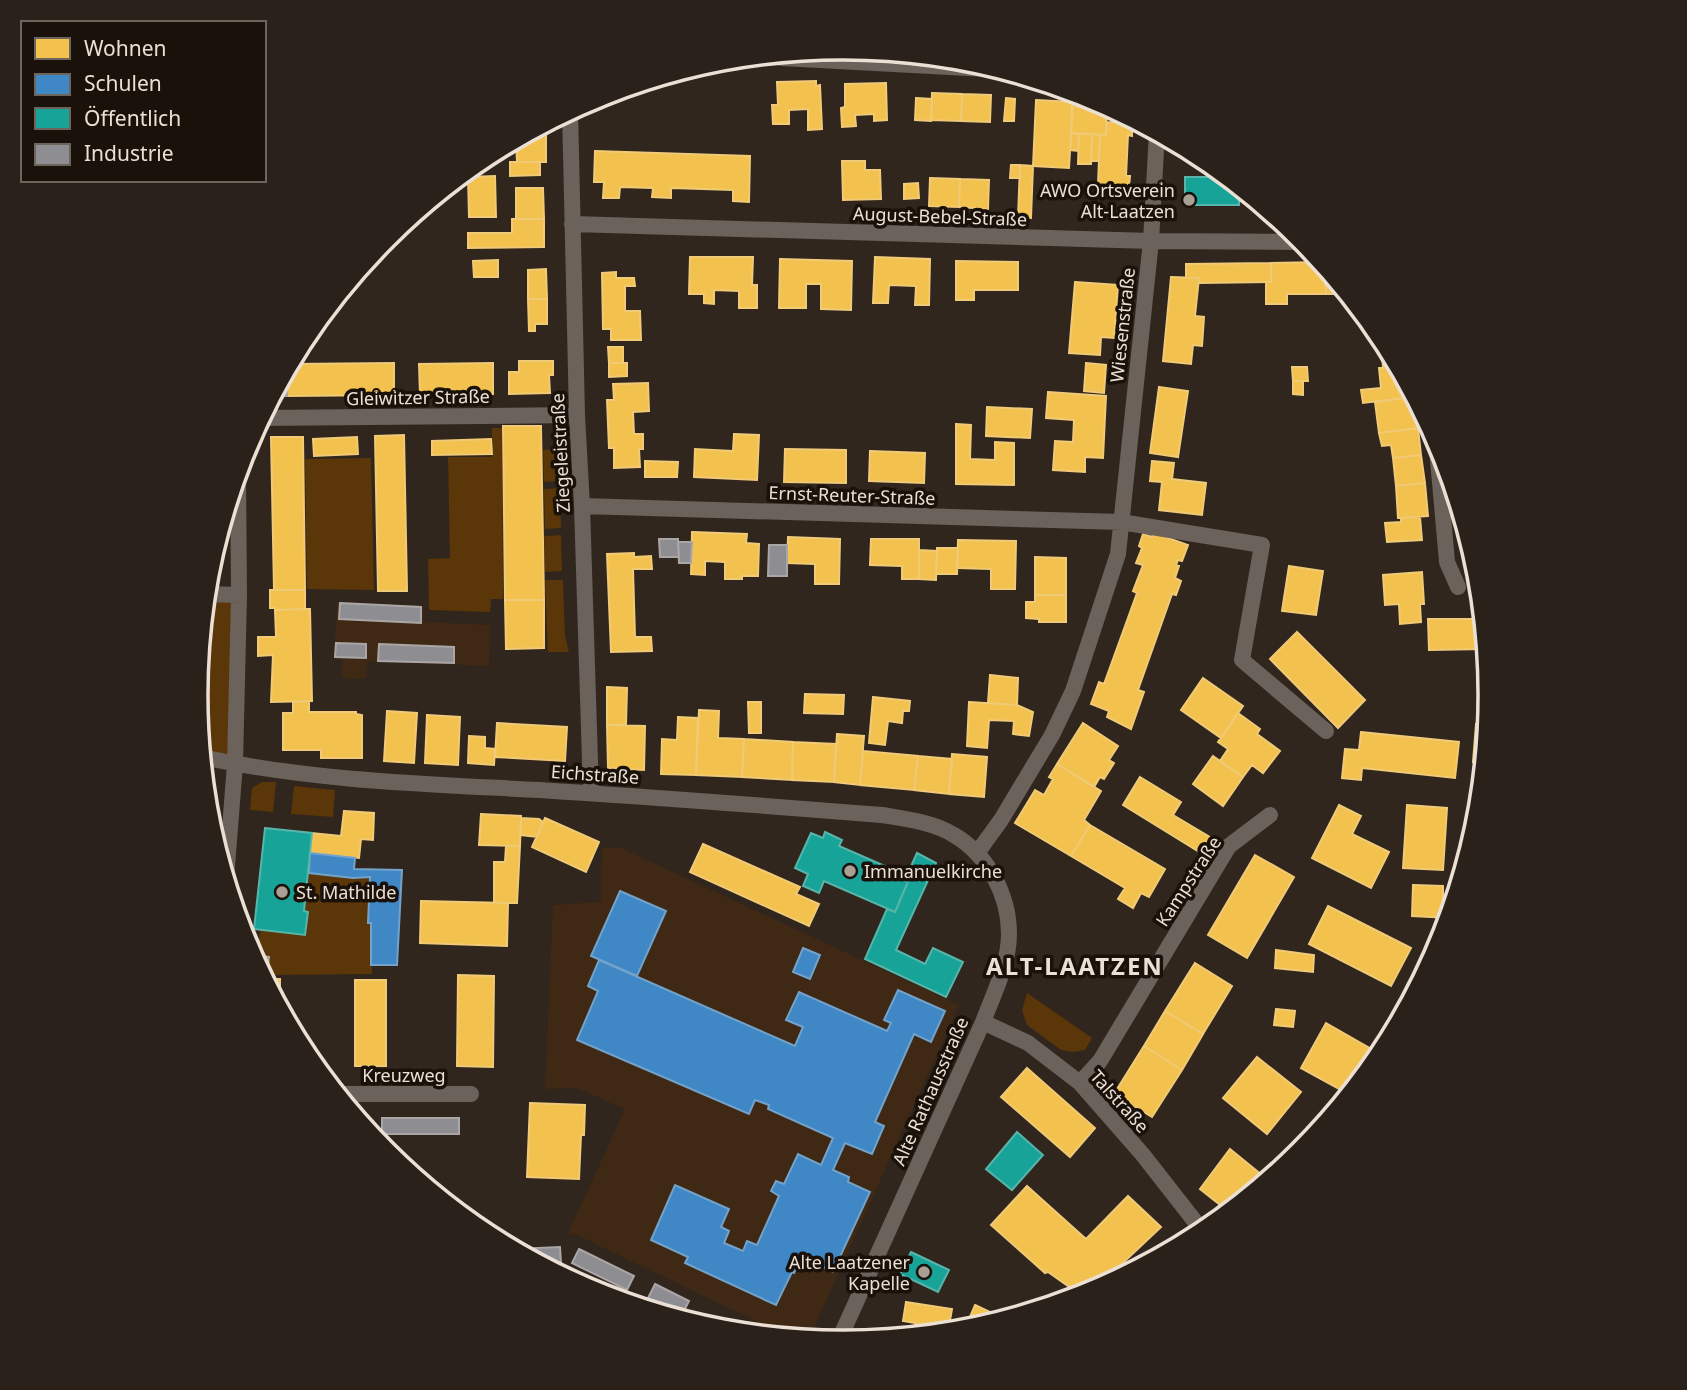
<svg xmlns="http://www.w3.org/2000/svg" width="1687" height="1390" font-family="'Noto Sans',sans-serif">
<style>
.built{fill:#3f2914}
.green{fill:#5a3608}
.homes{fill:#f2c14e;stroke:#f0ca76;stroke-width:2}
.schools{fill:#3f88c5;stroke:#73a2ca;stroke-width:2}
.public{fill:#17a398;stroke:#57b5aa;stroke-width:2}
.industry{fill:#8d8d92;stroke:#aaa6a6;stroke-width:2}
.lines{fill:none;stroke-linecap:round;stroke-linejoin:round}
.street{stroke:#6a625b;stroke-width:16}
.poi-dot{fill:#aa9f95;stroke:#19110a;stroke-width:2.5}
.labels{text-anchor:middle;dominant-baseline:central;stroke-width:7;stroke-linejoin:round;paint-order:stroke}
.poi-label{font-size:18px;fill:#ece0d5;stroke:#19110a;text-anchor:end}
.street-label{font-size:18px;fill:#ece0d5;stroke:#19110a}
.district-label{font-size:24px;font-weight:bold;letter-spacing:2px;fill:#ece0d5;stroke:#19110a}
.rim{fill:none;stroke:#ece0d5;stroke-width:3.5}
</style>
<rect width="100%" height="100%" fill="#30261d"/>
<path class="built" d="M337,602L423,606L424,622L490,625L489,666L367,661L366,679L342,678V659L334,658Z
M602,848H621L959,1005L809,1339L789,1337L577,1235L568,1233L625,1109L577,1088L545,1089L553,905L601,902Z"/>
<path class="green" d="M492,428H502L503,599H491L490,612L429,610L428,559L450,558L448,457H492Z
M559,449L560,481L544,482L543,450Z
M371,458L374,590L307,589L305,459Z
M560,488L561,528L545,529L544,489Z
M561,535L562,571L545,572L544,536Z
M545,580H563L565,636L569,652H548Z
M210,596L233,597V759L201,752L196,695L204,610H210Z
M262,782H276L273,812L250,810L252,788Z
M294,786L335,790L333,817L291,814Z
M309,873L352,878L370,877L369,923H371L372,974L267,975L269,957L257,956L260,930L305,935L308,912L304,911Z
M1027,993L1092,1038L1085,1050L1074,1052L1061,1050L1027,1025L1022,1010Z"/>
<path class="homes" d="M816,81V86L820,85L822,129L808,130V109L789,110V124H773L772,105H778L777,82Z
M886,83L887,120L874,121V114L855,115L856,126L842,127L841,108L845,107V84Z
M932,93L962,94L961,121L931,120Z
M962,94L991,95L990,122L961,121Z
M916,98L932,99L931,121L915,120Z
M1006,98L1015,99L1014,121H1004Z
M1036,100L1073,102L1069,168L1033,166Z
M1072,106L1107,108L1106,135L1071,133Z
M1107,122L1132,123V136L1128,135L1126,176H1130L1129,186L1098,184L1100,135H1106Z
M530,132H546V162H517L516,141H528L527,133Z
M1071,133L1079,134L1078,151L1070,150Z
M1079,134H1092L1091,164H1078Z
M1092,134L1100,135L1099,161H1091Z
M595,151L750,156L749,202L733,201V190L671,188V198L652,197L653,188L620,187L619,198H603L604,182H594Z
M842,161H865V170H880L881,199L843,200Z
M510,162H540V175L510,176Z
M1011,165H1020V178H1010Z
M1020,165L1033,166L1031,218L1018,217Z
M495,176L496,217H469L468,177Z
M930,178L960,179L959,207L929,206Z
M960,179L989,180L988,209L959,207Z
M918,183L919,198L904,199V184Z
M516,188H543L544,219H516Z
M512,219H544V247L468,248V233H512Z
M690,257H753L752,285H757V308H739V291L714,290V304L704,303V294H689Z
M875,257L930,259L929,305H915L916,286L889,285L888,303H873Z
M780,259L852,261L851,310L821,309V284H806V308H779Z
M498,260V277H474L473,261Z
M956,261L1018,262V290H974V300H956Z
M1322,262L1325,266L1326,294H1287V304H1266V282H1271V263Z
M1271,263V282L1199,283V278H1186V264Z
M1325,266L1348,294H1326Z
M546,269L547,299H528V270Z
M616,272V278H634L635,286H625V311H640L641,340H611V329H603L602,273Z
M1171,277L1199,278L1195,316L1204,317L1202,346L1193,345L1191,364L1163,361Z
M1075,282L1118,285L1114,338L1101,337L1100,355L1069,353Z
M528,299H547V324H535V331H529Z
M608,347H623V363H609Z
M1390,351L1414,397L1363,403L1361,390L1381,388L1379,368H1383L1382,352Z
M519,361H553V375H549L550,393L509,394V372H519Z
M394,363V395L287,396V369L290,364Z
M493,363V394L420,395L419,364Z
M609,363H627V376L609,377Z
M1086,363L1106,365L1104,393L1084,391Z
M1292,367H1307L1308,381H1293Z
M1293,381H1303V395L1293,394Z
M648,383L649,411L633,412L634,434H643V449H639L640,467L614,468V448H609L607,400H614L613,384Z
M1159,387L1188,391L1178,457L1150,453Z
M1048,392L1106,396L1103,458L1085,457V472L1053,470L1055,441L1073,442L1074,420L1046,418Z
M1414,397L1418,428L1379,433L1375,402Z
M987,407L1032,409L1030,438L986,436Z
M956,424L971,425L970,459L995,460V442L1014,443V485L956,484Z
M503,426H541L544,600H505Z
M1418,428L1421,455L1393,458L1391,445L1382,446L1379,433Z
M734,434L759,435L757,480L694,477L695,449L733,451Z
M404,435L407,591H378L375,436Z
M271,437H303L305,590H274Z
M357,437L358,454L314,456L313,439Z
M491,439L492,454L432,455V441Z
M785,449L846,450V483L784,482Z
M870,451L925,453L924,483L869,481Z
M1421,455L1425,483L1396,486L1393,458Z
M645,461L678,462L677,477H645Z
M1152,461L1174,463L1172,479L1206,483L1202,515L1159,510L1162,482L1150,481Z
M1425,483L1428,516L1398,518L1396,486Z
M1456,492L1468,532L1459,533Z
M1420,517L1422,540L1387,542L1385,523L1401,522V518Z
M692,532L747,534L746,543L759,544L758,576H742V579H725V562L705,561V575L691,574Z
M1154,533L1188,545L1182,561L1178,560L1176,565L1179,566L1175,578L1181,581L1176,595L1172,594L1138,690L1144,692L1131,729L1107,717L1109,711L1091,704L1099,682L1104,684L1137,593L1133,591L1143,565L1136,563L1142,548L1139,546L1143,534L1152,537Z
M788,537L840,539L839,584H815V564L787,563Z
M871,539H919V579H902V566L870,565Z
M958,540L1016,541L1015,589H991V569L957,568Z
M937,548H958L957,574H936Z
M919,550L937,551L936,580L919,579Z
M634,553V557L651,556L652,569H633L635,637H651L652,651L611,652L607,554Z
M1035,557L1066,558V595H1035Z
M1289,566L1323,571L1316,615L1282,611Z
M1422,572L1424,604H1420L1421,622L1400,624L1399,604L1385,605L1383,575Z
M270,590H305V609L275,610V608H270Z
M1035,595H1066V622H1039V619L1026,618V602H1035Z
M505,600H544V648L506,649Z
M305,609H310L312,701L271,702L273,655L258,656V637H276L275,610Z
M1428,619H1484L1487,649L1429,650Z
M1297,632L1365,700L1338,728L1270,659Z
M990,675L1018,678L1017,705L988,703Z
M1203,678L1243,706L1221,738L1181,710Z
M607,687L627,688L626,725H607Z
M805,694L844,695L843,714L804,713Z
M873,697L910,701L909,711H903L902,723L888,721L885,745L869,743Z
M309,701V712H356V714L362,715V758H321V750H283V713H293V702Z
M748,702H761V733H749Z
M969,702L1017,705L1033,712L1029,736L1013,734L1014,721L989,720L987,748L967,746Z
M699,710L719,711L718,738L744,739L742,777L696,775Z
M387,711L417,713L414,763L384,761Z
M1238,713L1260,729L1257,734L1280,751L1263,773L1252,765L1243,777L1220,761L1228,749L1218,742Z
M427,715L460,717L458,765L425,763Z
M678,717L698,718L696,775L661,774L662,739L677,740Z
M497,723L567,727L565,761L495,757Z
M1083,723L1118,746L1109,760L1114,763L1104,779L1100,777L1094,787L1057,764Z
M1476,724L1488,725L1485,763L1473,762Z
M607,725L645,726L644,770L608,768Z
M1361,732L1459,742L1455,778L1362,768L1361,780L1342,778L1345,749L1359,750Z
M837,734L864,736L860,785L834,782Z
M469,736L485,737V748L495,749L494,765L468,763Z
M744,739L793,742L792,780L742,777Z
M793,742L836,744L834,782L792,780Z
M863,751L918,756L914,790L860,785Z
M952,754L987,757L984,797L949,794Z
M918,756L952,759L949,794L914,790Z
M1213,756L1243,777L1223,806L1193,784Z
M1057,764L1101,791L1084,820L1090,825L1071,856L1015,823L1035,790L1044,795L1053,779L1049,777Z
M1140,777L1181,802L1173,815L1215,840L1206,856L1123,805Z
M1339,805L1361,816L1352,834L1389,852L1371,888L1312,858Z
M1407,805L1447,808L1443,870L1403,868Z
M344,811L374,813L373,840L361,839L359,858L310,853L312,833L341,836Z
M481,814L521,816L520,846L479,845Z
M521,818L539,819L543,822L537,837L521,835Z
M545,818L599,842L586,872L532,847Z
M1090,825L1165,869L1149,897L1141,893L1133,908L1118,899L1125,888L1071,856Z
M703,844L800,887L796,894L819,904L809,926L690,872Z
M506,846H520L517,903H494V862H505Z
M1255,855L1294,877L1247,958L1208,935Z
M1413,885L1443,886V902H1454L1450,918L1412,916Z
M421,901L508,903L507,946L420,943Z
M1328,906L1411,948L1391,986L1309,944Z
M1276,950L1314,955L1313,972L1275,968Z
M1195,963L1232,986L1203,1034L1165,1011Z
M458,975L494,976L493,1067L457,1066Z
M264,979H280V1009Z
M355,980H386V1066H355Z
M1276,1009L1295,1011L1293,1027L1274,1025Z
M1165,1011L1203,1034L1182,1070L1144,1046Z
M1326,1023L1375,1051L1350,1095L1301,1068Z
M1144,1046L1182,1070L1152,1117L1114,1094Z
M1257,1057L1301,1092L1267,1134L1223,1098Z
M1027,1068L1095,1128L1070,1157L1001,1097Z
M530,1103L585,1105L584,1135H581L579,1179L527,1177Z
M1327,1118L1329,1120L1296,1157L1295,1156Z
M1230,1149L1268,1180L1229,1212L1200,1189Z
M1027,1186L1086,1239L1128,1196L1161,1227L1090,1294L1082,1296L1048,1272L1045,1273L991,1225Z
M906,1302L952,1309L948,1332L914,1335L915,1323L903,1321Z
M975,1305L996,1315L1006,1319L964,1331Z"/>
<path class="schools" d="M310,853L355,858L354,869L402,870L397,965H371V923H368L370,877L353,878L309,873Z
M620,891L666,911L637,976L591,956Z
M803,948L820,955L810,979L793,972Z
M599,960L795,1046L803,1027L786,1020L799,992L887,1031L891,1023L884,1020L898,990L945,1011L931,1042L914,1034L875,1122L884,1126L872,1154L845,1143L833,1170L849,1177L848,1182L870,1192L833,1272L816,1264L813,1271L798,1264L794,1273L792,1272L776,1305L685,1263L688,1257L651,1240L675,1185L729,1209L721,1227L729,1231L724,1243L743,1251L747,1241L757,1245L779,1196L771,1191L776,1181L784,1184L798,1154L821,1165L833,1138L768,1109L769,1105L755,1100L749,1114L577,1040L598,991L588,986Z"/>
<path class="public" d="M1185,177H1228L1239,186V205H1185Z
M265,828L312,833L304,911L308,912L305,935L254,929Z
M825,832L842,840L839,846L910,877L895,912L824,881L819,893L803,886L808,874L795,868L811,833L823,838Z
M917,853L936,863L896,950L925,964L933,948L963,962L946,997L865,959L887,909L895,912L910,877L907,875Z
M1017,1132L1043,1155L1012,1190L986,1169Z
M911,1252L949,1270L938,1292L900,1274Z"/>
<path class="industry" d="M287,369V396H272Z
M659,539H678L679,557H660Z
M678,542H692L691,563H679Z
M769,545H787V576H768Z
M340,603L421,607V623L339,619Z
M336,643L366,644V658L335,657Z
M379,644L454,647V663L378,661Z
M252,955L269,957L267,975H262Z
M382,1118H459V1134H382Z
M560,1247L561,1263L541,1264L513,1249Z
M579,1249L634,1276L627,1290L572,1263Z
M655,1284L689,1301L681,1317L647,1300Z"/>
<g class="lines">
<path class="street" d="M768,55L782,58L1005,70
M570,110L577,415L582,506L591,793
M572,224L1151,241L1306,242
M260,418L577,415
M1436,437L1447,562L1458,587
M582,506L1121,522L1262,545L1242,660L1326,731
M206,594L239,595
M202,757C313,781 426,784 539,790C653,797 768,806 882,815C906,819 933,822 954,835C988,855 1009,895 1009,934C1009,964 993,995 983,1022L838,1342
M977,853L1001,820L1052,735L1073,691L1118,554L1151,241L1157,132
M226,879L235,764L239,595L238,472
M983,1022L1028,1043L1080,1083L1143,1155L1204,1233
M1080,1083L1100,1061L1229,846L1270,815
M337,1094H471"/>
</g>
<g class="poi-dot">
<circle cx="1189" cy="200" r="7"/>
<circle cx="850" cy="871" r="7"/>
<circle cx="282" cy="892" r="7"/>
<circle cx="924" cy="1272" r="7"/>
</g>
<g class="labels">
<g class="poi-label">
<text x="1175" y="190">AWO Ortsverein<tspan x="1175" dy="21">Alt-Laatzen</tspan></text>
<text x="864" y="871" text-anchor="start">Immanuelkirche</text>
<text x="296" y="892" text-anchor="start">St. Mathilde</text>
<text x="910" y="1262">Alte Laatzener<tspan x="910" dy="21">Kapelle</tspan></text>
</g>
<g class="street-label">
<text transform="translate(940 216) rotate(2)">August-Bebel-Straße</text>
<text transform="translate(1122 325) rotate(-84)">Wiesenstraße</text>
<text transform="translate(418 397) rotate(-1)">Gleiwitzer Straße</text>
<text transform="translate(560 453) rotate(-93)">Ziegeleistraße</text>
<text transform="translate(852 495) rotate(2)">Ernst-Reuter-Straße</text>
<text transform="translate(595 774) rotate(4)">Eichstraße</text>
<text transform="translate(1188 881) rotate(-57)">Kampstraße</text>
<text x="404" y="1075">Kreuzweg</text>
<text transform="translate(930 1091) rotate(-66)">Alte Rathausstraße</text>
<text transform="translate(1120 1101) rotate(48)">Talstraße</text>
</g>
<g class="district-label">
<text x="1075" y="965">ALT-LAATZEN</text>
</g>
</g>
<path d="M0 0H1687V1390H0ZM208 695a635 635 0 1 1 1270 0a635 635 0 1 1-1270 0Z" fill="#2a221a" fill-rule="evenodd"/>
<path class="rim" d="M208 695a635 635 0 1 1 1270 0a635 635 0 1 1-1270 0Z"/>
<rect x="21" y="21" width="245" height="161" fill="#19110a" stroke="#6d645b" stroke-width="2"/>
<rect x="35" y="38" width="35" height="21" fill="#f2c14e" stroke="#6d645b" stroke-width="2"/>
<text x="84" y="56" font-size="21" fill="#ece0d5">Wohnen</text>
<rect x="35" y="74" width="35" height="21" fill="#3f88c5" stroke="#6d645b" stroke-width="2"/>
<text x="84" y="91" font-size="21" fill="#ece0d5">Schulen</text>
<rect x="35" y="108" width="35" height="21" fill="#17a398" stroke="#6d645b" stroke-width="2"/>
<text x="84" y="126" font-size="21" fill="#ece0d5">Öffentlich</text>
<rect x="35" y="144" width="35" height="21" fill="#8d8d92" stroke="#6d645b" stroke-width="2"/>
<text x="84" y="161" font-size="21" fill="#ece0d5">Industrie</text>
</svg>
